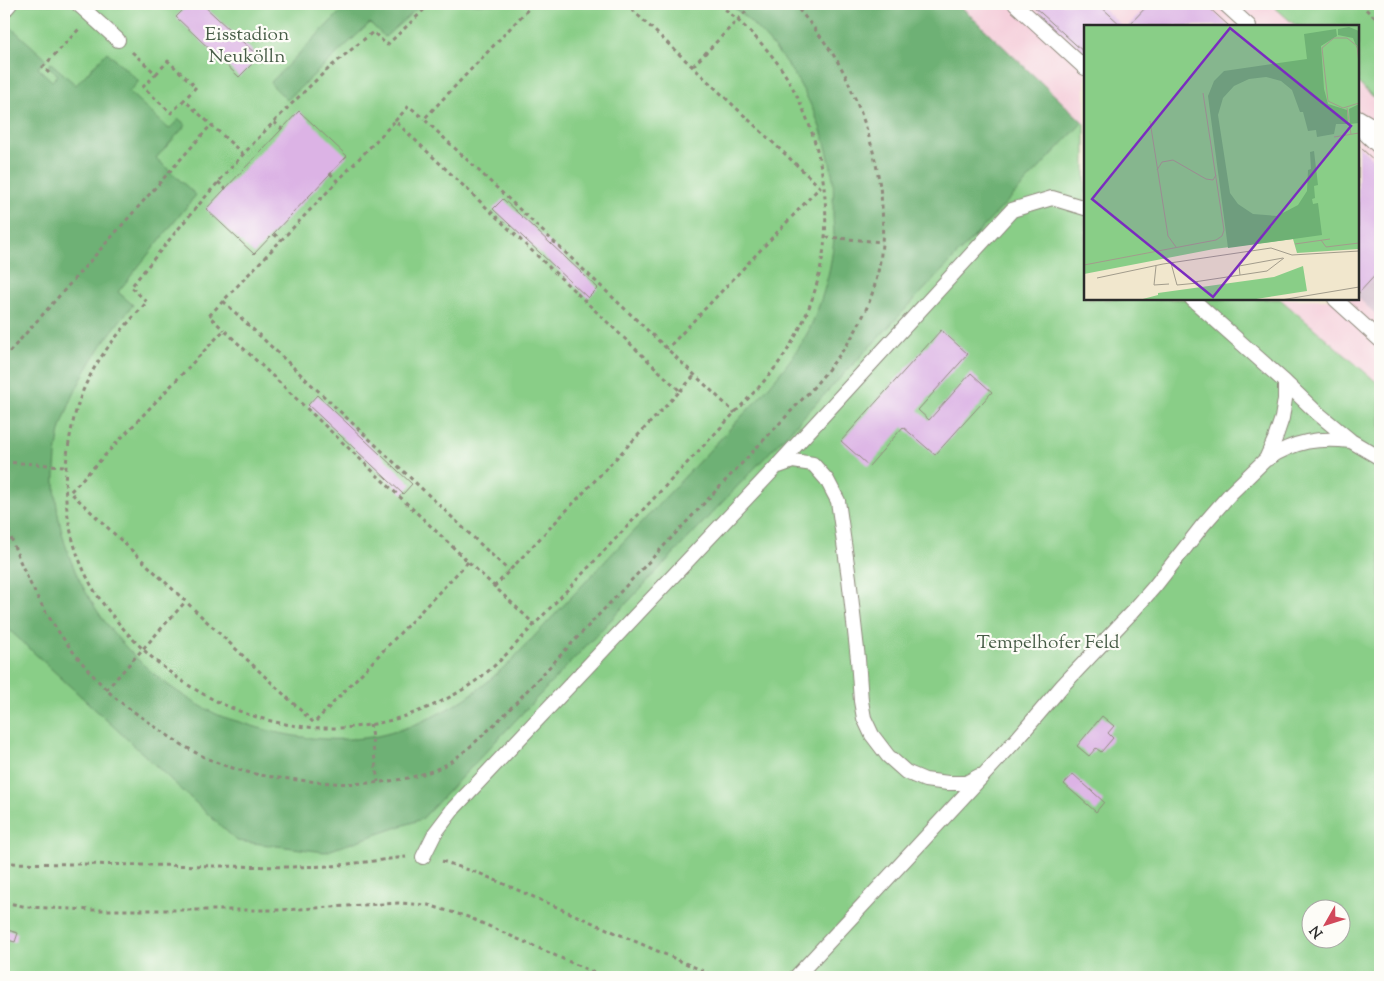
<svg xmlns="http://www.w3.org/2000/svg" width="1384" height="981" font-family="'Sorts Mill Goudy',serif">
<style>
.built{fill:#f5cfdb}
.industrial{fill:#d1bdcc}
.green{fill:#89ce87;stroke:#5a7c59;fill-rule:evenodd}
.forest{fill:#6eb174;stroke:#4c6e50}
.building{fill:#dcb3e5}
.lines{fill:none;stroke-linecap:round;stroke-linejoin:round}
.lane-casing{stroke:#8e897c;stroke-width:16}
.path{stroke:#8e897c;stroke-width:3;stroke-dasharray:4 4;stroke-linecap:butt}
.lane{stroke:#fff;stroke-width:14}
.labels{text-anchor:middle;dominant-baseline:central;stroke-width:4.5;stroke-linejoin:round;paint-order:stroke}
.park-label{font-size:19px;fill:#475c47;stroke:#fdfcf7}
.inset-road{fill:none;stroke:#a29c8c;stroke-width:1}
.view{fill:#7b2cbf;fill-opacity:0.15;stroke:#7b2cbf;stroke-width:2.5}
.inset-edge{fill:none;stroke:#2b2b2b;stroke-width:2.5}
</style>
<rect width="100%" height="100%" fill="#fdfcf7"/>
<filter id="ink" filterUnits="userSpaceOnUse"><feTurbulence type="fractalNoise" baseFrequency=".02" numOctaves="2"/><feDisplacementMap in="SourceGraphic" scale="10" xChannelSelector="R" yChannelSelector="G"/><feConvolveMatrix kernelMatrix="1 2 1 2 8 2 1 2 1" color-interpolation-filters="sRGB"/></filter>
<filter id="wash" filterUnits="userSpaceOnUse"><feTurbulence type="fractalNoise" baseFrequency=".0096" numOctaves="4" result="noise"/><feDisplacementMap in="SourceGraphic" scale="20" xChannelSelector="R" yChannelSelector="G"/><feGaussianBlur stdDeviation="1.12" result="paint"/><feColorMatrix in="noise" values="0 0 0 0 0 0 0 0 0 0 0 0 0 0 0 0 0 1.4 0 .05"/><feComposite in="paint" operator="in"/></filter>
<g filter="url(#wash)">
<rect width="100%" height="100%" fill="#f1e7cd"/>
<path class="built" d="M958,4H1271L1296,26H1085V125Z
M1358,83L1380,103V385L1280,299H1358Z"/>
<path class="industrial" d="M1380,270V318L1358,298V294Z"/>
<path class="green" d="M4,4H958L1085,125V299H1280L1380,385V977H4ZM1312,908H1342V938H1312Z
M1271,4H1380V103L1358,83V26H1296Z"/>
<path class="forest" d="M348,4H422L385,37L370,23L287,100L270,83Z
M730,4H958L1083,122L422,819L325,852L237,841L4,625V21L46,59L38,68L52,81L58,75L48,66L51,63L76,85L107,52L139,81L129,92L169,129L179,119L186,125L156,158L196,195L118,292L133,305C104,339 80,374 65,416C63,422 60,429 59,436C36,552 113,664 216,714C224,718 234,720 243,723C284,737 328,743 372,737C403,732 442,714 469,696C484,686 497,673 510,662L757,400C776,378 796,356 809,330C821,304 830,275 833,247C835,236 833,224 833,213C833,202 834,190 833,179C822,107 786,50 730,4Z"/>
<g id="blocks">
<path class="building" d="M189,4H202L259,57L239,77L176,17Z
M1031,4H1098L1122,26H1085V53Z
M1149,4H1205L1229,26H1128Z
M299,111L347,156L254,254L206,209Z
M1358,145L1380,166V270L1358,294Z
M503,199L598,288L588,298L493,209Z
M941,330L968,354L918,410L929,420L971,373L992,392L935,455L903,427L869,466L841,441Z
M317,395L412,484L403,494L308,405Z
M1102,716L1114,726L1108,733L1113,738L1101,752L1096,748L1089,756L1077,746Z
M1073,774L1104,802L1096,812L1064,784Z
M4,929L18,933L15,942L4,939Z"/>
</g>
</g>
<g filter="url(#ink)">
<use href="#blocks" fill-opacity="0" stroke="#8e897c" stroke-width="1"/>
<g class="lines">
<defs>
<path id="lane" d="M78,4L118,40
M1015,4L1085,68
M1225,4L1249,26
M4,11L10,4
M1358,117L1380,130
M1358,127L1380,148
M1192,299L1285,382L1315,411L1351,441L1380,458
M1335,299L1380,340
M1267,459C1295,441 1318,437 1351,441
M779,466L793,461L813,464L827,480L838,501L849,578L858,659L861,701L864,718L872,735L888,756L906,772L925,780L948,783H966L979,776
M423,857L435,833L454,808L776,467L1012,210L1052,198L1085,208
M796,977L1017,739L1063,685L1133,611L1155,586L1203,525L1231,493L1266,459L1275,439L1282,418L1285,399V382"/>
</defs>
<use href="#lane" class="lane-casing"/>
<path class="path" d="M430,4L387,45L373,32C351,50 329,67 309,87C244,149 187,217 131,287L147,302C126,325 104,348 90,376C79,396 73,419 69,442C61,487 66,535 87,577C96,596 109,612 122,627C184,699 274,740 369,725C409,718 450,701 481,677C494,667 506,655 517,643L759,387C771,373 782,360 791,344C841,261 835,158 786,76C769,48 744,25 719,4
M533,4L424,119L735,413
M626,4L820,187L667,349
M1360,4L1380,22
M132,52L156,74L143,87L171,113L184,100L243,154
M693,66L753,4
M49,73L43,67L80,28
M156,74L168,61L196,87L184,100
M395,121L409,106L424,119
M274,122L282,129
M330,173L337,181
M218,182L226,189
M274,234L281,240
M826,237L882,242
M223,301L209,316L224,330
M4,358L211,125
M680,391L695,375
M4,462L65,466
M4,515C22,580 58,641 106,689C119,703 138,714 154,726C177,742 202,759 230,767C258,777 289,779 319,782C357,786 411,783 445,765C468,751 486,732 505,714L812,389C832,365 851,343 864,314C896,246 883,163 854,96C850,88 848,79 843,71C830,47 812,25 794,4
M468,562L314,723L70,492L224,330L534,624
M494,587L509,571L680,391L395,121L223,301L509,571
M106,690L186,601
M370,724L378,782
M442,861L481,874L717,977
M4,863L290,867L332,866L406,857
M4,902L27,907L92,910H281L398,903L428,905L468,917L604,977"/>
<use href="#lane" class="lane"/>
</g>
</g>
<g class="labels">
<g class="park-label">
<text x="247" y="35">Eisstadion<tspan x="247" dy="22">Neukölln</tspan></text>
<text x="1048" y="643">Tempelhofer Feld</text>
</g>
</g>
<g transform="translate(1084 25)">
<rect width="275" height="275" fill="#f1e7cd"/>
<path d="M0,0H274L275,224L213,228L209,214L130,224L0,249ZM219,241L223,266L166,275H55L74,270V268L190,252Z" fill="#89ce87"/>
<path d="M265,2L275,6V28L269,13L254,10V4ZM252,4L253,11L237,21L240,64L244,79L263,85L264,99H252L250,109L233,112L232,105L224,106L219,87H216L208,65L197,56L182,52L165,54L150,61L139,73L134,90L146,168L154,179L169,189L193,191L214,180L223,166L224,145L227,144L226,127L230,126L234,160L230,161L231,173L228,174L229,179L234,178L238,210L144,223L124,71L130,56L140,46L223,34L220,9ZM275,79V98L266,99L265,84Z" fill="#6eb174"/>
<path class="inset-road" d="M275,38L273,21L263,13H250L238,23L244,76L259,83L275,78M263,83L267,109M66,96L84,211L92,222M250,112L275,108M73,145L78,137L89,135L122,154L129,155L132,150M237,215L242,222L275,218M211,219L246,214M87,238L93,260L114,258M0,240L132,215L138,211L140,205L119,68M72,241L70,260L85,259M156,250L155,241L199,233M13,253L79,239L187,223L208,230L275,226M110,257L183,246L200,233M197,275L275,262"/>
<path class="view" d="M146,3L267,101L129,272L8,174Z"/>
<rect width="275" height="275" class="inset-edge"/>
</g>
<rect width="1384" height="981" fill="none" stroke="#fdfcf7" stroke-width="20"/>
<g transform="translate(1326 924) rotate(231)"><circle r="24" fill="#fdfcf7" stroke="#a9a8a5"/>
<path d="M0-4L9 19L0 12L-9 19Z" fill="#d1495b"/>
<text y="-8" font-size="14" font-weight="bold" text-anchor="middle" fill="#2b2b2b">N</text>
</g>
</svg>
